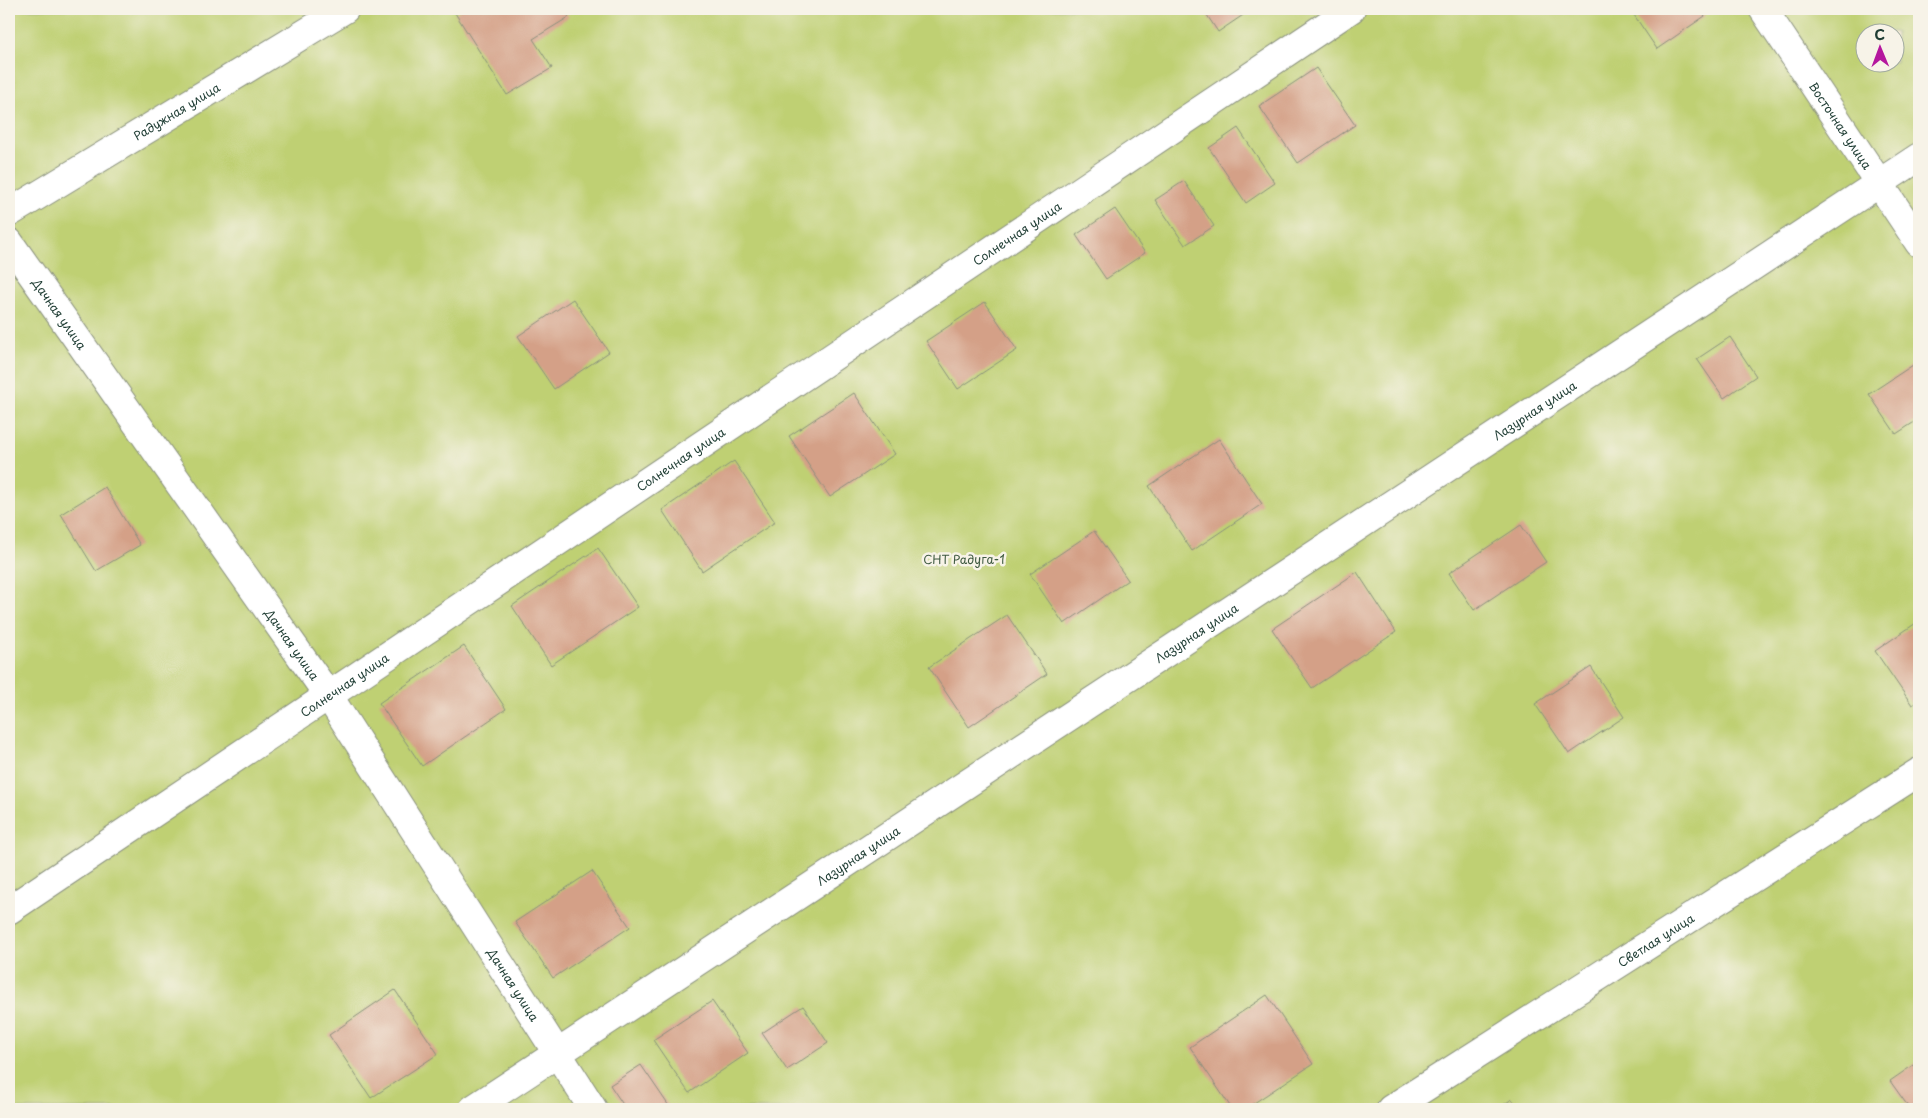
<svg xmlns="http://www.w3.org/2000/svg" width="1928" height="1118" font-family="'Playpen Sans',sans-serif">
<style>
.green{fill:#bfd073;stroke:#6f8654;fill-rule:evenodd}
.building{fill:#d4a087}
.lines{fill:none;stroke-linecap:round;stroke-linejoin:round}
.minor-casing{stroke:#888f7c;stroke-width:30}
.minor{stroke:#fff;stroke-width:28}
.labels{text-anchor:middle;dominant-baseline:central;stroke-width:5;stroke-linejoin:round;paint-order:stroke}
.street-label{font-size:12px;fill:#1f3d34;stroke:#f7f3e8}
.park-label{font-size:12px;fill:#3f5a41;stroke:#f7f3e8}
</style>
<rect width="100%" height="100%" fill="#f7f3e8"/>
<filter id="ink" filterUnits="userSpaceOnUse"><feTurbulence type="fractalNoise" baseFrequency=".02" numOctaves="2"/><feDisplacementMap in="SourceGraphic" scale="10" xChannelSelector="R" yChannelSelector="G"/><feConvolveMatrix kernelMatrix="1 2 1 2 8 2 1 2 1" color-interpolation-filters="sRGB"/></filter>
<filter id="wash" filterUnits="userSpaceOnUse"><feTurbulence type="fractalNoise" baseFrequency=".0096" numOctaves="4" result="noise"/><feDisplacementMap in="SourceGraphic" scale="20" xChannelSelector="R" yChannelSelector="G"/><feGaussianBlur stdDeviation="1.12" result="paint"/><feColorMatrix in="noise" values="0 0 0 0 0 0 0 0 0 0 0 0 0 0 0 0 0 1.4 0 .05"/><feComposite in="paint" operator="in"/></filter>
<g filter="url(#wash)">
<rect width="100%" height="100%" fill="#f1e1c5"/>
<path class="green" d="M9,9H1919V1109H9ZM1866,32H1896V62H1866Z"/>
<g id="blocks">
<path class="building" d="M462,9H564L569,17L533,39L552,68L507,95L455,13Z
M1203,9H1252L1218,32Z
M1630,9H1700L1705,16L1657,49Z
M1316,68L1355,125L1298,163L1259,106Z
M1238,128L1275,183L1246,203L1209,148Z
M1184,181L1214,226L1185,245L1155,200Z
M1115,209L1145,253L1106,279L1076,235Z
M573,299L609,352L554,389L518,336Z
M985,302L1017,350L958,389L926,341Z
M1730,337L1756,376L1724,398L1697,359Z
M1919,361V419L1896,434L1869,394Z
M854,393L895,454L830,497L789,436Z
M1219,439L1262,504L1192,551L1149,486Z
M734,461L775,522L702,571L662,510Z
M105,487L140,545L96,571L61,514Z
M1521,525L1546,562L1474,610L1449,573Z
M1094,531L1128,580L1064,624L1030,574Z
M598,548L638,607L551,665L512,606Z
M1357,572L1396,632L1312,688L1272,629Z
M1007,615L1047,674L969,727L929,667Z
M1919,621V701L1912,705L1875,651Z
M464,646L506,709L422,766L379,703Z
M1591,667L1624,717L1569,754L1535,704Z
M592,871L630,927L553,978L515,922Z
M395,990L438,1054L371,1098L329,1035Z
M1267,995L1313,1064L1245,1109H1232L1190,1047Z
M712,1001L748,1053L689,1093L653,1040Z
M803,1006L828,1043L787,1070L762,1033Z
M1919,1061V1109H1910L1890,1081Z
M641,1065L671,1109H626L610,1085Z
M1512,1099L1519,1109H1497Z"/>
</g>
</g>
<g filter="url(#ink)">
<use href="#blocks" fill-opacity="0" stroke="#888f7c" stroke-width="1"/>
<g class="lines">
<defs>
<g id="minor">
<path id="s1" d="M1763,9L1919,243"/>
<path id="s2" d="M9,213L345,9"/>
<path id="s3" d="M9,242L328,695L593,1109"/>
<path id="s4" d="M9,910L1351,9"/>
<path id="s5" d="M473,1109L1919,157"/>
<path id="s6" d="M1391,1109L1919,772"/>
</g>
</defs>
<use href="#minor" class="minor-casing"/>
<use href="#minor" class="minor"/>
</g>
</g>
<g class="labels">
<g class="street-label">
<text stroke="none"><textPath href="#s2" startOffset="196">Радужная улица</textPath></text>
<text stroke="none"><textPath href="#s1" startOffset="140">Восточная улица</textPath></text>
<text stroke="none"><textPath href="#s4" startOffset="1214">Солнечная улица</textPath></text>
<text stroke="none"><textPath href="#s3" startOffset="88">Дачная улица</textPath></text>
<text stroke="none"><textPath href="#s5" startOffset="1271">Лазурная улица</textPath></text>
<text stroke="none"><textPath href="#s4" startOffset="809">Солнечная улица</textPath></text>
<text stroke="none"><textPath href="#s5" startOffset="866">Лазурная улица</textPath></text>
<text stroke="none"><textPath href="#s3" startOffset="492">Дачная улица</textPath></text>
<text stroke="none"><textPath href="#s4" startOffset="404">Солнечная улица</textPath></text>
<text stroke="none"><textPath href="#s5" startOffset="461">Лазурная улица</textPath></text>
<text stroke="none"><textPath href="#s6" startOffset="314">Светлая улица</textPath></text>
<text stroke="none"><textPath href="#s3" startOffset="898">Дачная улица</textPath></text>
</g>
<g class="park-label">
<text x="964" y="559">СНТ Радуга-1</text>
</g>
</g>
<rect width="1928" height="1118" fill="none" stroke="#f7f3e8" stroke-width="30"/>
<g transform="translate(1880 48) rotate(359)"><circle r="24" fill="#f7f3e8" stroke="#a1aaa0"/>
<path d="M0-4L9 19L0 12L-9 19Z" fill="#b5179e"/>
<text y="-8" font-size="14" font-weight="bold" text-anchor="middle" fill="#1f3d34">С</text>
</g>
</svg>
